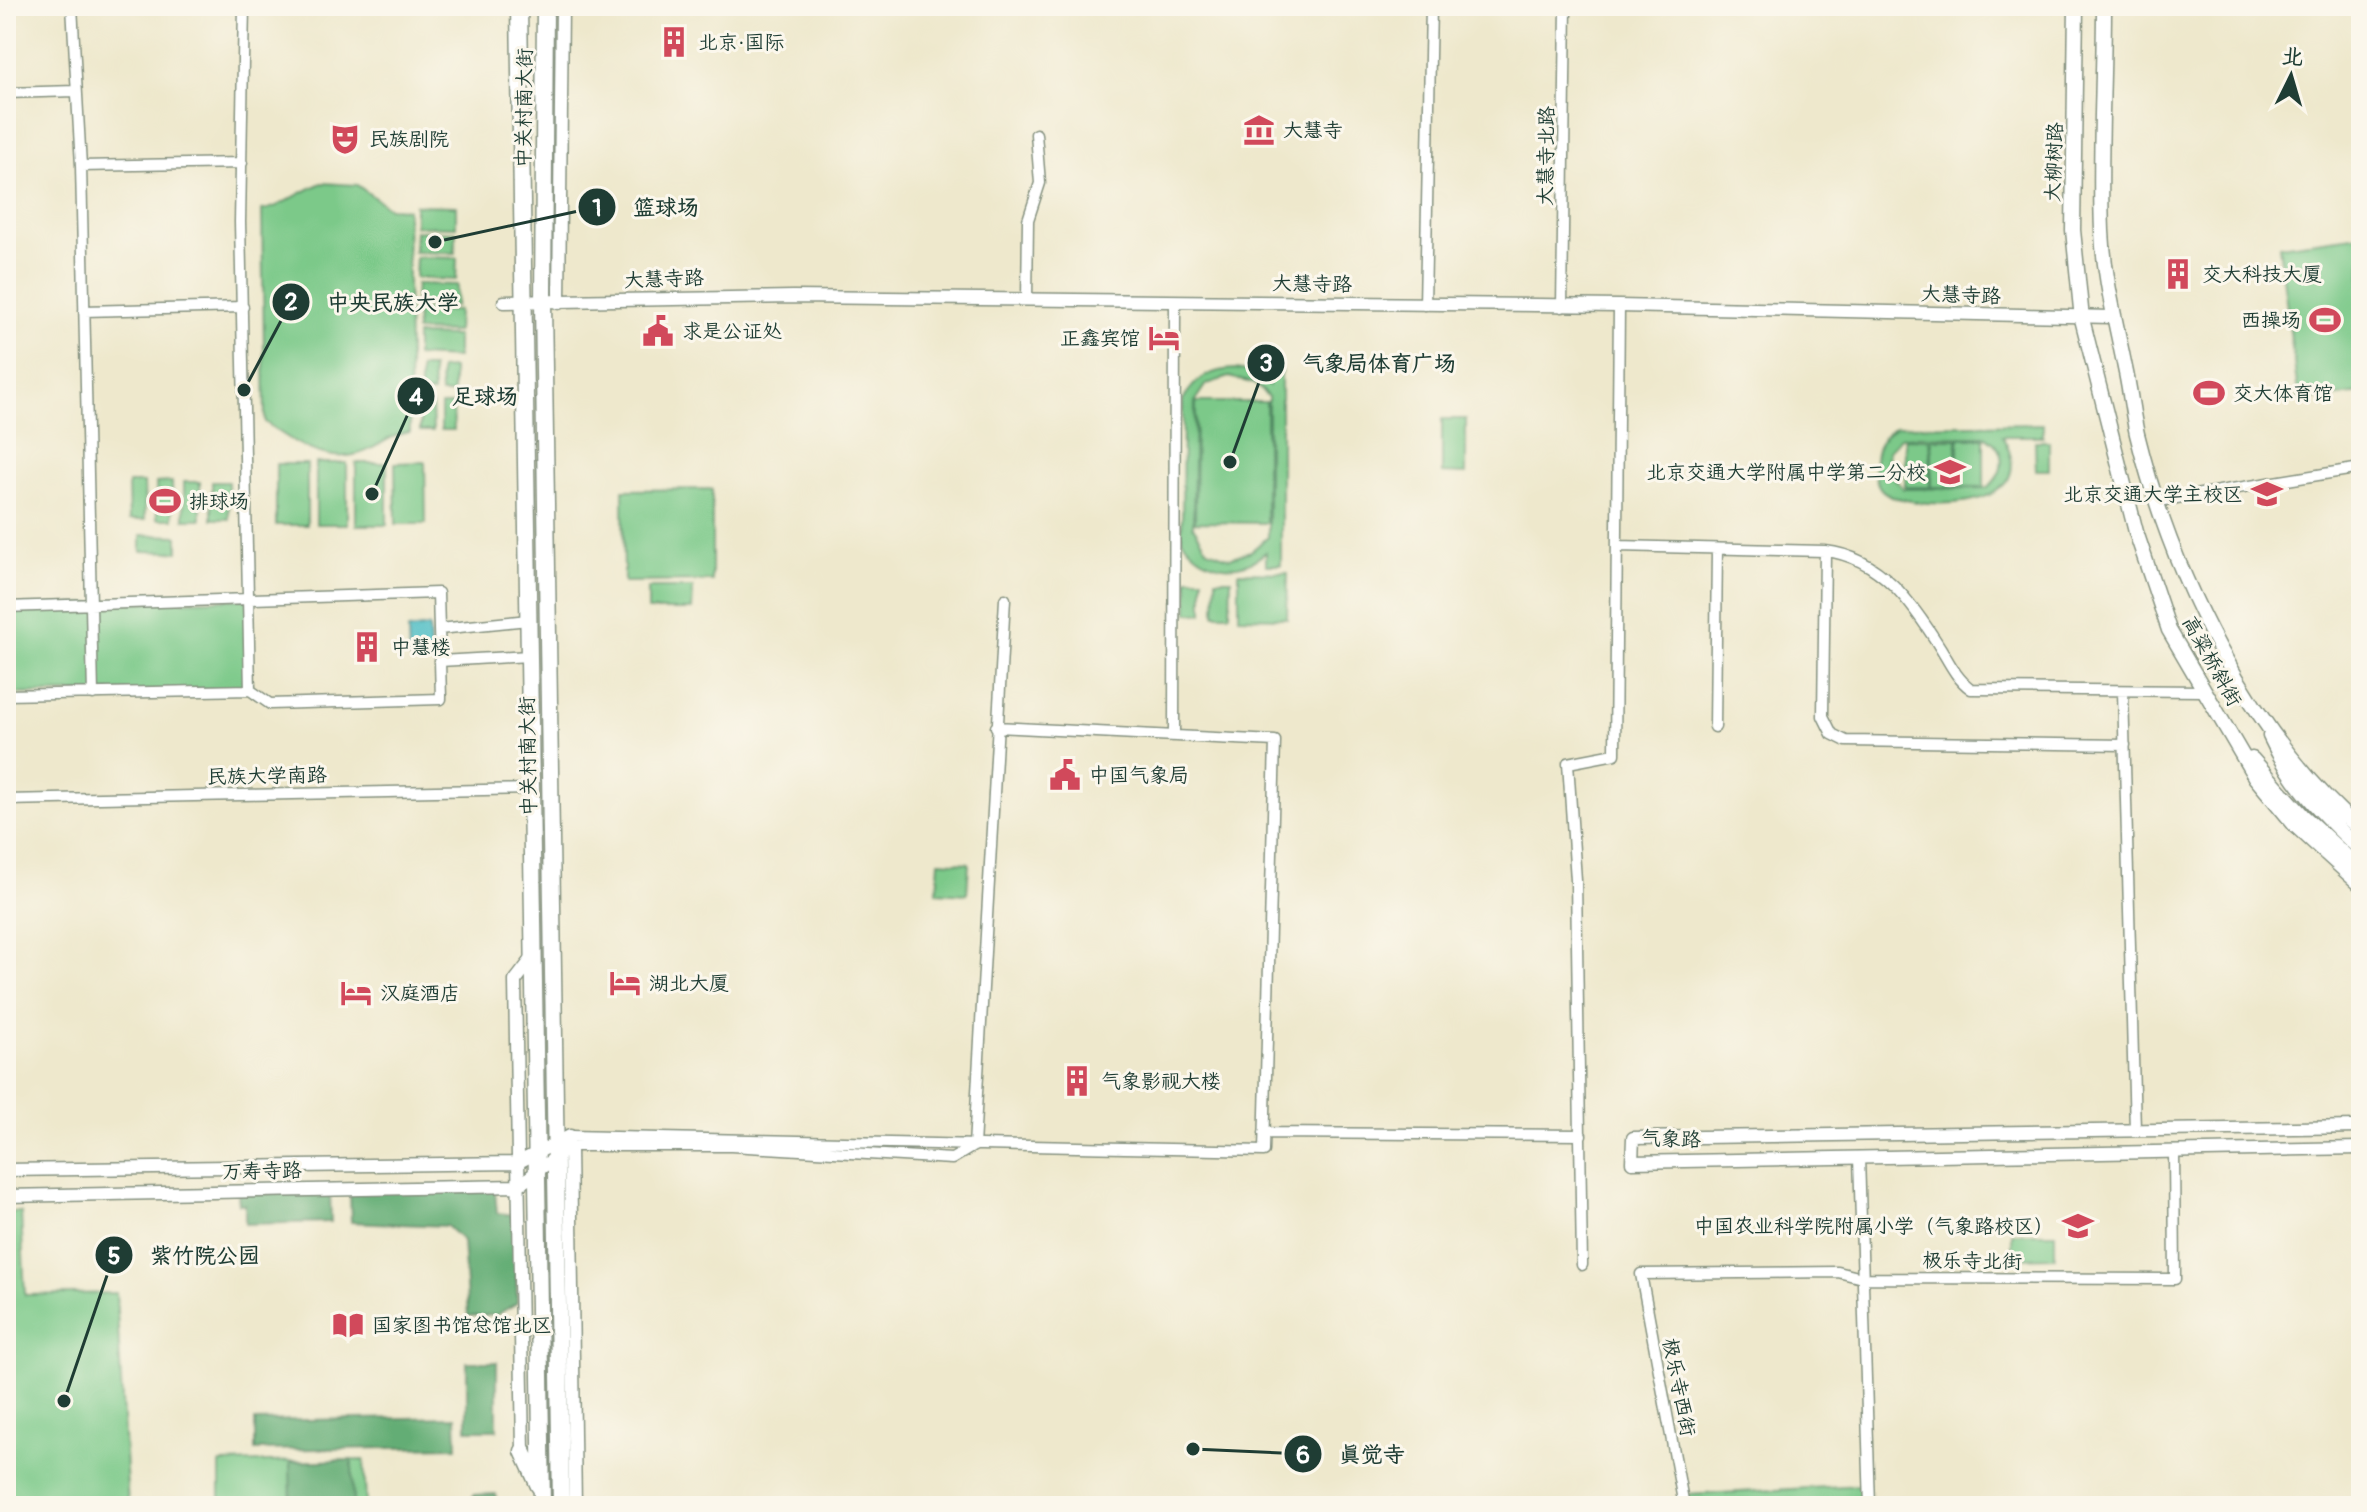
<svg xmlns="http://www.w3.org/2000/svg" width="2367" height="1512" font-family="Pangolin,'LXGW WenKai TC',sans-serif">
<style>
.green{fill:#7bc989;stroke:#4d835e;stroke-width:2;fill-rule:evenodd}
.forest{fill:#64ad75;stroke:#427554;stroke-width:2}
.water{fill:#4ebdc5;stroke:#367d7c;stroke-width:2}
.lines{fill:none;stroke-linecap:round;stroke-linejoin:round}
.minor-casing{stroke:#869280;stroke-width:13}
.tertiary-casing{stroke:#869280;stroke-width:15}
.secondary-casing{stroke:#869280;stroke-width:17}
.primary-casing{stroke:#869280;stroke-width:19}
.minor{stroke:#fff;stroke-width:10}
.tertiary{stroke:#fff;stroke-width:12}
.secondary{stroke:#fff;stroke-width:14}
.primary{stroke:#fff;stroke-width:16}
.labels{text-anchor:middle;dominant-baseline:central;stroke-width:6;stroke-linejoin:round;paint-order:stroke}
.poi-label{font-size:20px;fill:#1f3d34;stroke:#fbf7ec;text-anchor:start}
.street-label{font-size:20px;fill:#1f3d34;stroke:#fbf7ec}
.leader{fill:none;stroke:#1f3d34;stroke-width:3}
.callout-dot{fill:#1f3d34;stroke:#fbf7ec;stroke-width:3}
.mark-label{font-size:24px;text-anchor:middle;font-weight:bold;fill:#fff}
.callout-label{font-size:22px;text-anchor:middle;font-weight:bold;fill:#1f3d34;stroke:#fbf7ec;stroke-width:6;stroke-linejoin:round;paint-order:stroke}
</style>
<rect width="100%" height="100%" fill="#fbf7ec"/>
<filter id="ink" filterUnits="userSpaceOnUse"><feTurbulence type="fractalNoise" baseFrequency=".0125" numOctaves="2"/><feDisplacementMap in="SourceGraphic" scale="16" xChannelSelector="R" yChannelSelector="G"/><feConvolveMatrix kernelMatrix="1 2 1 2 8 2 1 2 1" color-interpolation-filters="sRGB"/></filter>
<filter id="wash" filterUnits="userSpaceOnUse"><feTurbulence type="fractalNoise" baseFrequency=".006" numOctaves="4" result="noise"/><feDisplacementMap in="SourceGraphic" scale="32" xChannelSelector="R" yChannelSelector="G"/><feGaussianBlur stdDeviation="1.8" result="paint"/><feColorMatrix in="noise" values="0 0 0 0 0 0 0 0 0 0 0 0 0 0 0 0 0 1.4 0 .05"/><feComposite in="paint" operator="in"/></filter>
<g filter="url(#wash)">
<rect width="100%" height="100%" fill="#eee8cc"/>
<path class="green" d="M322,183L357,185L389,208L407,209L410,432C387,435 378,449 358,454C324,464 291,441 265,422L262,210C280,208 301,191 322,183Z
M415,205L456,206V227L415,226Z
M415,231L456,232L455,253L414,252Z
M2361,235V393L2299,401L2279,246Z
M416,257L457,258L456,280L415,278Z
M416,284L457,285L456,306L415,305Z
M417,310L458,311L457,332L416,331Z
M416,335L457,336V358L416,356Z
M420,368H432L433,393H420Z
M453,368V394H441L440,369Z
M1235,369L1247,371L1269,386L1270,369H1281V565H1266V552C1238,576 1203,569 1182,539L1183,400C1195,378 1211,370 1235,369ZM1229,377L1255,384L1268,397V537L1251,551L1230,558L1208,550L1193,526L1195,402L1207,384Z
M1196,402H1266V523L1195,522Z
M432,405L433,431H420V406Z
M441,405H453L454,430H441Z
M1442,419H1466V474L1442,473Z
M2043,424V436H2002C2051,518 1899,511 1881,489C1875,482 1874,469 1875,460C1876,445 1884,432 1898,426ZM1984,436C2007,448 2007,472 1987,488L1904,489L1887,470L1889,450L1901,437Z
M1959,438H1984V487H1959Z
M1905,439H1930V487H1905Z
M1932,439H1957V487H1932Z
M2035,441H2049V470H2036Z
M425,462L426,524H396L395,463Z
M316,463H347V524H316Z
M356,463H387V525H356Z
M276,464H307V525H276Z
M172,482L173,519H157L156,483Z
M184,482H200L201,519H184Z
M212,482H228L229,519H212Z
M144,483L145,520H129L128,483Z
M712,489V581L624,582L623,490Z
M141,535L178,536V552L141,551Z
M1239,572L1288,573L1287,618L1239,617Z
M1188,578H1203V613H1188Z
M1216,579H1231L1230,614H1215Z
M648,588H693L692,610H648Z
M248,599L250,690L6,694V606Z
M939,861L969,863L967,894L937,892Z
M6,1212H21L25,1295L116,1293L128,1506H6Z
M2012,1233H2055V1257L2012,1258Z
M364,1460L366,1506H220V1463Z
M1861,1485L1864,1506H1689L1687,1495Z"/>
<path class="forest" d="M495,1191L497,1213L515,1215L517,1303L496,1315L468,1316L463,1241L447,1226L351,1222L350,1192Z
M330,1193L331,1222L245,1224V1204H239L238,1194Z
M467,1362H497V1430H467Z
M456,1417L457,1447L255,1450V1421Z
M352,1460L353,1506H291L290,1462Z
M496,1494V1506H473V1495Z"/>
<path class="water" d="M429,627L431,659L409,658L408,630Z"/>
</g>
<g filter="url(#ink)">
<g class="lines">
<defs>
<path id="minor" d="M72,6L81,166L93,694
M244,6L240,222L250,690
M6,93L76,91
M81,166L242,163
M1027,300L1028,220L1040,183L1036,134
M1425,305L1431,6
M1562,307L1566,6
M84,311L243,307
M2158,501L2361,468
M1618,546L1825,551L1823,716L1832,734L1846,741L2125,745
M1825,551C1881,557 1913,604 1941,649C1950,664 1957,679 1971,689L2204,691
M6,607L438,593L439,629L528,620
M439,629L440,661
M2123,691L2135,1130
M6,695L250,690L270,704L441,699L440,661L529,656
M1715,727L1717,549
M1174,735L1175,302
M6,800L529,789
M1264,1133L1581,1135
M570,1136L1264,1151L1275,741L996,727
M570,1146H731L952,1159L972,1147
M974,1146L1005,599
M1859,1157L1870,1506
M1582,1265L1576,880L1568,763L1615,754L1619,306
M1684,1506L1641,1274L1838,1272L1862,1278L2175,1279L2174,1151"/>
<path id="tertiary" d="M504,302L793,297L1619,306L2111,317
M559,303L562,6
M2361,1127L1633,1138L1632,1162L2361,1148
M570,1146L575,1506
M6,1170L517,1163L570,1136
M6,1196L518,1186L570,1146
M523,1451L515,981L532,959"/>
<path id="secondary" d="M2076,6L2073,230L2082,319L2136,532L2169,630L2255,777L2295,825L2361,885
M2104,6C2104,81 2099,156 2102,231C2104,278 2116,322 2125,368C2130,390 2132,412 2137,434C2172,576 2249,734 2361,830
M2270,736C2291,783 2324,816 2361,850
M2252,759L2302,815L2361,870"/>
<path id="primary" d="M519,6L542,1506
M545,6L543,303L561,1506
M523,1451L539,1486"/>
</defs>
<use href="#minor" class="minor-casing"/>
<use href="#tertiary" class="tertiary-casing"/>
<use href="#secondary" class="secondary-casing"/>
<use href="#primary" class="primary-casing"/>
<use href="#minor" class="minor"/>
<use href="#tertiary" class="tertiary"/>
<use href="#secondary" class="secondary"/>
<use href="#primary" class="primary"/>
</g>
</g>
<defs>
<symbol id="building-bare" viewBox="-9 -9 18 18"><path d="M-4-6H4V6H1V3H-1V6H-4ZM-2.5-4.3h1.7v1.8h-1.7ZM.8-4.3h1.7v1.8H.8ZM-2.5-1h1.7V.8h-1.7ZM.8-1h1.7V.8H.8Z" fill="#d1495b" stroke="#fbf7ec" stroke-width="2.5" paint-order="stroke"/></symbol>
<symbol id="museum-bare" viewBox="-9 -9 18 18"><path d="M0-6L6-3V-2H-6V-3ZM-5-1h2V3h-2ZM-1-1h2V3h-2ZM3-1h2V3H3ZM-6 4H6V6H-6Z" fill="#d1495b" stroke="#fbf7ec" stroke-width="2.5" paint-order="stroke"/></symbol>
<symbol id="theatre-bare" viewBox="-9 -9 18 18"><path d="M-5-5.5Q0-4 5-5.5V0Q5 5 0 6Q-5 5-5 0ZM-3.3-2.5H-1v1.5H-3.3ZM1-2.5H3.3v1.5H1ZM-2.8 1Q0 5.5 2.8 1Z" fill="#d1495b" stroke="#fbf7ec" stroke-width="2.5" paint-order="stroke"/></symbol>
<symbol id="stadium-bare" viewBox="-9 -9 18 18"><path d="M0-5a6.5 5 0 1 0 0 10a6.5 5 0 1 0 0-10ZM-3.5-1.8h7v3.6h-7Z" fill="#d1495b" stroke="#fbf7ec" stroke-width="2.5" paint-order="stroke"/></symbol>
<symbol id="civic-bare" viewBox="-9 -9 18 18"><path d="M-.6-6.5H3V-4.5H.6V-3L4-1V1h2V6H-6V1h2V-1L-.6-3ZM-1.2 2.5V6h2.4V2.5Z" fill="#d1495b" stroke="#fbf7ec" stroke-width="2.5" paint-order="stroke"/></symbol>
<symbol id="hotel-bare" viewBox="-9 -9 18 18"><path d="M-6-4.5h1.5V1H6V5H4.5V3h-9V5H-6ZM-4 0a1.8 1.8 0 1 1 3.6 0ZM.5 0V-2.5h3Q6-2.5 6 0Z" fill="#d1495b" stroke="#fbf7ec" stroke-width="2.5" paint-order="stroke"/></symbol>
<symbol id="school-bare" viewBox="-9 -9 18 18"><path d="M0-5L7-2L0 1L-7-2ZM-4 1L0 2.5L4 1V4Q0 6-4 4Z" fill="#d1495b" stroke="#fbf7ec" stroke-width="2.5" paint-order="stroke"/></symbol>
<symbol id="university-bare" viewBox="-9 -9 18 18"><path d="M0-5L7-2L0 1L-7-2ZM-4 1L0 2.5L4 1V4Q0 6-4 4Z" fill="#d1495b" stroke="#fbf7ec" stroke-width="2.5" paint-order="stroke"/></symbol>
<symbol id="library-bare" viewBox="-9 -9 18 18"><path d="M-6-4Q-3-5.5-.7-3.5V5Q-3 3-6 4ZM6-4Q3-5.5 .7-3.5V5Q3 3 6 4Z" fill="#d1495b" stroke="#fbf7ec" stroke-width="2.5" paint-order="stroke"/></symbol>
</defs>
<g fill-rule="evenodd">
<use href="#building-bare" x="652" y="20" width="44" height="44"/>
<use href="#museum-bare" x="1237" y="108" width="44" height="44"/>
<use href="#theatre-bare" x="323" y="117" width="44" height="44"/>
<use href="#building-bare" x="2156" y="252" width="44" height="44"/>
<use href="#stadium-bare" x="2303" y="298" width="44" height="44"/>
<use href="#civic-bare" x="636" y="309" width="44" height="44"/>
<use href="#hotel-bare" x="1142" y="316" width="44" height="44"/>
<use href="#stadium-bare" x="2187" y="371" width="44" height="44"/>
<use href="#school-bare" x="1928" y="450" width="44" height="44"/>
<use href="#university-bare" x="2245" y="472" width="44" height="44"/>
<use href="#stadium-bare" x="143" y="479" width="44" height="44"/>
<use href="#building-bare" x="345" y="625" width="44" height="44"/>
<use href="#civic-bare" x="1043" y="753" width="44" height="44"/>
<use href="#hotel-bare" x="603" y="961" width="44" height="44"/>
<use href="#hotel-bare" x="334" y="971" width="44" height="44"/>
<use href="#building-bare" x="1055" y="1059" width="44" height="44"/>
<use href="#school-bare" x="2056" y="1204" width="44" height="44"/>
<use href="#library-bare" x="326" y="1303" width="44" height="44"/>
</g>
<g class="labels">
<g class="poi-label">
<text x="698" y="42">北京·国际</text>
<text x="1283" y="130">大慧寺</text>
<text x="369" y="139">民族剧院</text>
<text x="2202" y="274">交大科技大厦</text>
<text x="2301" y="320" text-anchor="end">西操场</text>
<text x="682" y="331">求是公证处</text>
<text x="1140" y="338" text-anchor="end">正鑫宾馆</text>
<text x="2233" y="393">交大体育馆</text>
<text x="1926" y="472" text-anchor="end">北京交通大学附属中学第二分校</text>
<text x="2243" y="494" text-anchor="end">北京交通大学主校区</text>
<text x="189" y="501">排球场</text>
<text x="391" y="647">中慧楼</text>
<text x="1089" y="775">中国气象局</text>
<text x="649" y="983">湖北大厦</text>
<text x="380" y="993">汉庭酒店</text>
<text x="1101" y="1081">气象影视大楼</text>
<text x="2054" y="1226" text-anchor="end">中国农业科学院附属小学（气象路校区）</text>
<text x="372" y="1325">国家图书馆总馆北区</text>
</g>
<g class="street-label">
<text transform="translate(524 108) rotate(-89)">中关村南大街</text>
<text transform="translate(1546 156) rotate(-89)">大慧寺北路</text>
<text transform="translate(2054 162) rotate(-88)">大柳树路</text>
<text transform="translate(664 279) rotate(-2)">大慧寺路</text>
<text transform="translate(1312 284) rotate(1)">大慧寺路</text>
<text transform="translate(1961 295) rotate(2)">大慧寺路</text>
<text transform="translate(2212 661) rotate(61)">高粱桥斜街</text>
<text transform="translate(528 756) rotate(-91)">中关村南大街</text>
<text transform="translate(267 776) rotate(-1)">民族大学南路</text>
<text transform="translate(1671 1139) rotate(2)">气象路</text>
<text transform="translate(262 1171) rotate(-1)">万寿寺路</text>
<text transform="translate(1972 1261) rotate(1)">极乐寺北街</text>
<text transform="translate(1679 1387) rotate(79)">极乐寺西街</text>
</g>
</g>
<path class="leader" d="M435 242L597 207M244 390L291 302M1230 462L1266 363M372 494L416 396M64 1401L114 1255M1193 1449L1303 1454"/>
<g class="callout-dot">
<circle cx="435" cy="242" r="8"/>
<circle cx="244" cy="390" r="8"/>
<circle cx="1230" cy="462" r="8"/>
<circle cx="372" cy="494" r="8"/>
<circle cx="64" cy="1401" r="8"/>
<circle cx="1193" cy="1449" r="8"/>
<circle cx="597" cy="207" r="20"/>
<circle cx="291" cy="302" r="20"/>
<circle cx="1266" cy="363" r="20"/>
<circle cx="416" cy="396" r="20"/>
<circle cx="114" cy="1255" r="20"/>
<circle cx="1303" cy="1454" r="20"/>
</g>
<g class="mark-label">
<text x="597" y="216">1</text>
<text x="291" y="310">2</text>
<text x="1266" y="371">3</text>
<text x="416" y="405">4</text>
<text x="114" y="1264">5</text>
<text x="1303" y="1463">6</text>
</g>
<g class="callout-label">
<text x="666" y="215">篮球场</text>
<text x="393" y="310">中央民族大学</text>
<text x="1379" y="371">气象局体育广场</text>
<text x="485" y="404">足球场</text>
<text x="205" y="1263">紫竹院公园</text>
<text x="1372" y="1462">真觉寺</text>
</g>
<rect width="2367" height="1512" fill="none" stroke="#fbf7ec" stroke-width="32"/>
<g transform="translate(2291 76) rotate(5)" stroke="#fbf7ec" stroke-width="6" paint-order="stroke">
<path d="M0-6L14 30L0 20L-14 30Z" fill="#1f3d34"/>
<text y="-12" font-size="22" font-weight="bold" text-anchor="middle" fill="#1f3d34">北</text>
</g>
</svg>
